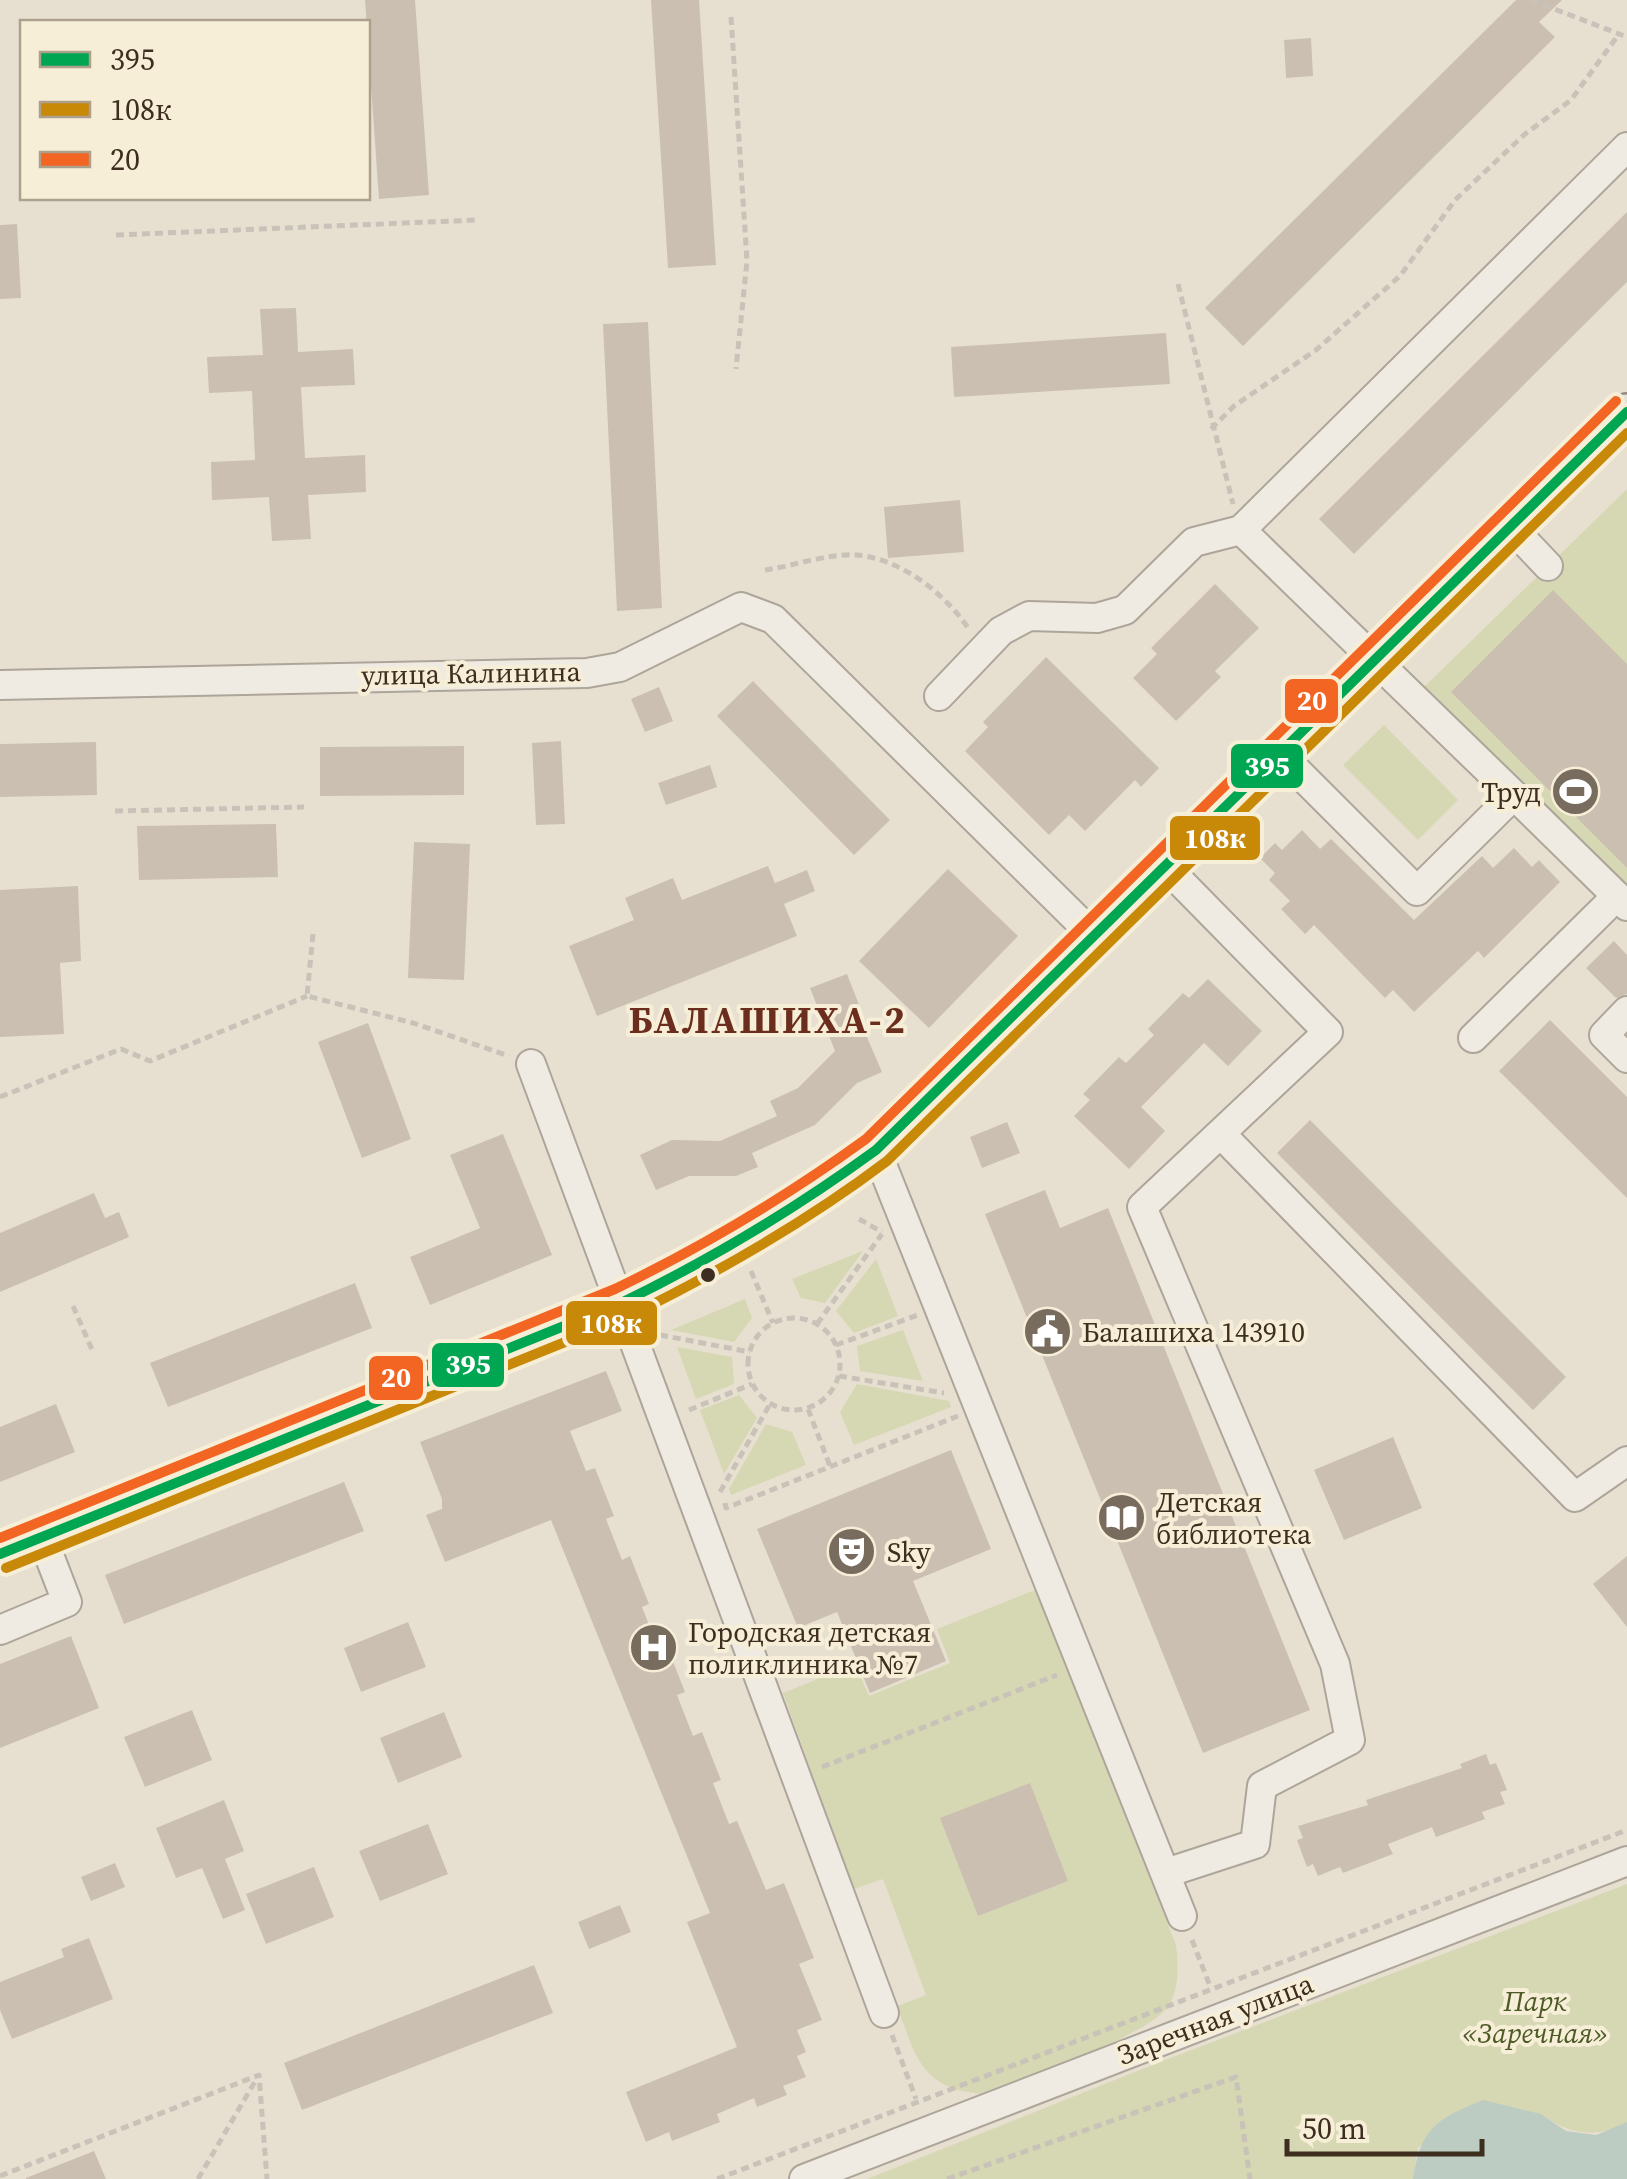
<svg xmlns="http://www.w3.org/2000/svg" width="1627" height="2179" font-family="'Source Serif 4',serif">
<style>
.green{fill:#d6d7b3}
.water{fill:#bcccc2}
.building{fill:#cbbfb2}
.lines{fill:none;stroke-linecap:round;stroke-linejoin:round}
.minor-casing{stroke:#ada599;stroke-width:32}
.major-casing{stroke:#928b80;stroke-width:40}
.path{stroke:#c8c2b9;stroke-width:5;stroke-dasharray:8 5;stroke-linecap:butt}
.minor{stroke:#efebe3;stroke-width:28}
.major{stroke:#e6e1d4;stroke-width:35}
.bus-1-casing{stroke:#f7eed8;stroke-width:18}
.bus-2-casing{stroke:#f7eed8;stroke-width:18}
.bus-3-casing{stroke:#f7eed8;stroke-width:18}
.bus-1{stroke:#00a651;stroke-width:10}
.bus-2{stroke:#c88808;stroke-width:10}
.bus-3{stroke:#f26522;stroke-width:10}
.bus-dot{fill:#3d2e20;stroke:#f7eed8;stroke-width:4}
.labels{text-anchor:middle;dominant-baseline:central;stroke-width:8;stroke-linejoin:round;paint-order:stroke}
.street-label{font-size:28px;fill:#3d2e20;stroke:#f7eed8}
.poi-label{font-size:28px;fill:#3d2e20;stroke:#f7eed8;text-anchor:start}
.park-label{font-size:28px;font-style:italic;fill:#4d5a26;stroke:#f7eed8}
.district-label{font-size:38px;font-weight:bold;letter-spacing:2.5px;fill:#6b2e1e;stroke:#f7eed8}
.line-badge{stroke:#f7eed8;stroke-width:4}
.badge-label{font-size:28px;text-anchor:middle;font-weight:bold;fill:#fff}
</style>
<rect width="100%" height="100%" fill="#e7e0d1"/>
<path class="green" d="M1627,489V895L1422,689Z
M1384,725L1458,800L1418,840L1343,765Z
M863,1251L825,1303L801,1298L792,1279Z
M876,1259L898,1316L854,1333L836,1311Z
M745,1299L752,1318L734,1342L671,1330Z
M903,1330L923,1381L860,1371L857,1346Z
M677,1347L732,1357L734,1384L696,1399Z
M857,1384L949,1401L951,1407L854,1445L840,1412Z
M739,1395L757,1418L724,1474L700,1410Z
M766,1424L792,1432L806,1465L731,1495L729,1489Z
M1035,1590L1176,1945C1178,1965 1180,1986 1169,2005C1148,2038 1021,2077 980,2094C920,2087 916,2057 897,2006L926,1995L883,1879L854,1889L783,1693L855,1664L869,1696L950,1663L937,1629Z
M1627,1884V2122C1594,2139 1571,2135 1541,2114L1418,2147L1413,2179H867L1160,2062Z"/>
<path class="water" d="M1483,2100L1541,2114L1566,2131L1596,2135L1627,2122V2179H1413C1421,2127 1437,2119 1483,2100Z"/>
<path class="building" d="M365,0H415L429,195L379,199Z
M651,0H699L716,265L668,268Z
M1516,0H1562L1539,22L1555,37L1243,346L1205,308Z
M1311,38L1313,76L1286,78L1284,40Z
M1627,212V282L1354,554L1319,519Z
M17,224L21,298L0,299V225Z
M296,308L298,352L353,349L355,385L301,387L305,458L365,455L366,492L308,495L311,539L272,541L269,497L212,500L211,462L255,460L252,391L209,393L207,357L263,355L260,309Z
M648,322L662,608L617,611L603,324Z
M1166,333L1170,384L954,397L951,347Z
M960,500L964,552L888,558L884,507Z
M1215,584L1259,628L1215,671L1221,677L1176,721L1133,678L1157,654L1151,648Z
M1553,590L1627,664V868L1451,692Z
M1046,657L1159,768L1141,787L1135,780L1085,831L1069,815L1049,835L965,751L988,727L983,722Z
M753,681L890,820L854,855L717,716Z
M659,687L673,721L645,732L631,699Z
M561,741L565,824L536,825L532,743Z
M96,742L97,795L0,797V744Z
M464,746V795L320,796V747Z
M710,765L717,787L666,805L658,783Z
M276,824L278,877L139,880L137,826Z
M1302,830L1320,849L1331,839L1414,920L1482,856L1493,868L1514,848L1532,867L1539,860L1560,882L1484,958L1478,951L1414,1012L1393,990L1385,998L1314,925L1305,934L1281,909L1290,901L1269,880L1275,873L1260,858L1275,843L1282,850Z
M414,842L470,844L464,980L408,978Z
M768,866L775,883L807,870L815,891L784,904L797,936L597,1016L569,946L634,920L625,898L673,878L682,900Z
M948,869L1018,936L929,1028L859,961Z
M78,886L81,961L60,963L64,1034L0,1037V890Z
M1614,941L1627,955V994L1616,998L1586,968Z
M847,974L861,1010L856,1012L882,1072L857,1083L815,1125L752,1153L758,1167L736,1176H689L656,1190L640,1155L672,1140L720,1141L777,1116L770,1101L798,1088L835,1051L810,988Z
M1208,979L1262,1031L1228,1066L1204,1043L1141,1107L1165,1131L1129,1169L1074,1116L1090,1100L1083,1094L1119,1057L1126,1063L1154,1035L1148,1029L1183,993L1189,998Z
M1550,1020L1627,1097V1198L1499,1071Z
M368,1023L411,1139L362,1158L318,1042Z
M1310,1120L1566,1377L1533,1410L1277,1153Z
M1007,1122L1020,1153L982,1168L970,1137Z
M503,1134L552,1255L430,1305L410,1257L480,1228L450,1155Z
M1045,1190L1060,1228L1108,1208L1310,1710L1203,1753L985,1214Z
M94,1193L105,1218L119,1212L129,1237L0,1292V1233Z
M355,1283L372,1328L168,1407L150,1363Z
M606,1371L622,1411L570,1431L586,1471L595,1468L614,1516L606,1519L622,1560L630,1556L649,1604L642,1607L658,1648L666,1644L685,1692L677,1695L693,1736L702,1732L721,1780L713,1783L729,1824L737,1821L766,1890L784,1883L814,1958L799,1964L822,2020L797,2030L806,2052L797,2056L806,2077L783,2086L787,2095L757,2107L754,2098L717,2114L720,2122L672,2141L669,2132L646,2142L626,2092L737,2047L687,1922L710,1913L551,1520L445,1562L426,1515L442,1509V1499L420,1442Z
M56,1404L75,1452L0,1482V1427Z
M1393,1437L1422,1508L1344,1540L1314,1470Z
M951,1450L991,1549L913,1581L946,1661L870,1693L837,1612L798,1628L757,1529Z
M344,1482L364,1531L124,1624L105,1575Z
M1627,1556V1627L1593,1584Z
M408,1622L426,1667L361,1692L344,1648Z
M71,1636L99,1708L0,1748V1664Z
M192,1710L212,1760L145,1787L124,1737Z
M444,1712L462,1757L398,1783L380,1738Z
M1486,1754L1490,1765L1496,1763L1507,1790L1500,1792L1505,1804L1482,1812L1485,1819L1436,1837L1432,1827L1388,1844L1393,1854L1343,1873L1340,1867L1318,1876L1313,1864L1307,1867L1297,1840L1303,1838L1298,1826L1368,1805L1366,1800L1462,1768L1460,1764Z
M1030,1783L1068,1881L978,1916L940,1818Z
M224,1800L244,1851L225,1859L245,1910L223,1919L202,1868L176,1878L156,1828Z
M428,1824L448,1874L380,1901L359,1851Z
M115,1863L125,1887L91,1901L81,1877Z
M314,1867L334,1917L266,1944L246,1894Z
M620,1905L631,1932L589,1949L578,1922Z
M89,1938L113,1999L12,2039L0,2010V1982L64,1957L61,1949Z
M534,1965L553,2013L302,2110L284,2063Z
M94,2151L106,2179H26V2178Z"/>
<g class="lines">
<defs>
<path id="minor" d="M1511,527L1548,566
M1241,530L1627,147
M0,685L587,673L620,667L741,607L773,619L1095,937
M939,696L1001,631L1029,616L1097,618L1125,610L1194,542L1241,530L1514,795L1417,891L1280,754
M1514,795L1627,906
M1627,1011L1604,1035L1627,1058
M1473,1038L1617,896
M531,1064L884,2013
M1221,1134L1575,1497L1627,1461
M876,1150L1182,1916
M0,1630L67,1602L42,1537
M1166,1873L1255,1844L1262,1786L1350,1740L1335,1664L1142,1207L1328,1032L1166,867
M804,2179L1627,1861"/>
<path id="major" d="M0,1554L621,1303L705,1262L799,1206L876,1150L1627,412"/>
</defs>
<use href="#minor" class="minor-casing"/>
<use href="#major" class="major-casing"/>
<path class="path" d="M1531,0L1627,37
M731,17L747,261L736,369
M116,235L477,220
M1178,284L1233,504
M1211,429L1234,406L1316,350L1400,276L1455,200L1525,134L1571,100L1619,34
M765,570C793,566 829,553 857,555C902,559 947,595 970,631
M115,811L304,807
M313,934L307,996L413,1023L509,1056
M0,1097L121,1049L150,1061L307,996
M859,1219L882,1232
M751,1271L773,1323
M73,1306L93,1352
M748 1364a46 46 0 1 1 92 0a46 46 0 1 1-92 0Z
M817,1324L882,1234
M660,1335L750,1352
M836,1345L918,1315
M839,1376L944,1393
M808,1409L830,1466
M689,1410L752,1384
M720,1492L770,1404
M725,1503L726,1508L958,1416
M822,1767L1057,1675
M1192,1940L1210,1986
M892,2035L916,2099
M0,2176L259,2075L267,2179
M198,2179L257,2078
M717,2179L1627,1830
M947,2179L1236,2077L1250,2179"/>
<use href="#minor" class="minor"/>
<use href="#major" class="major"/>
<defs>
<path id="bus-1" d="M0,1554L621,1303C712,1259 795,1209 876,1150L1627,412"/>
<path id="bus-2" d="M6,1568L627,1317C719,1272 805,1223 887,1161L1627,433"/>
<path id="bus-3" d="M0,1538L615,1289C704,1246 786,1197 866,1139L1616,401"/>
</defs>
<use href="#bus-1" class="bus-1-casing"/>
<use href="#bus-2" class="bus-2-casing"/>
<use href="#bus-3" class="bus-3-casing"/>
<use href="#bus-1" class="bus-1"/>
<use href="#bus-2" class="bus-2"/>
<use href="#bus-3" class="bus-3"/>
</g>
<defs>
<symbol id="stadium-disc" viewBox="-11 -11 22 22"><circle r="9.5" fill="#786c5e" stroke="#f7eed8"/><path d="M0-5a6.5 5 0 1 0 0 10a6.5 5 0 1 0 0-10ZM-3.5-1.8h7v3.6h-7Z" fill="#fff"/></symbol>
<symbol id="civic-disc" viewBox="-11 -11 22 22"><circle r="9.5" fill="#786c5e" stroke="#f7eed8"/><path d="M-.6-6.5H3V-4.5H.6V-3L4-1V1h2V6H-6V1h2V-1L-.6-3ZM-1.2 2.5V6h2.4V2.5Z" fill="#fff"/></symbol>
<symbol id="library-disc" viewBox="-11 -11 22 22"><circle r="9.5" fill="#786c5e" stroke="#f7eed8"/><path d="M-6-4Q-3-5.5-.7-3.5V5Q-3 3-6 4ZM6-4Q3-5.5 .7-3.5V5Q3 3 6 4Z" fill="#fff"/></symbol>
<symbol id="theatre-disc" viewBox="-11 -11 22 22"><circle r="9.5" fill="#786c5e" stroke="#f7eed8"/><path d="M-5-5.5Q0-4 5-5.5V0Q5 5 0 6Q-5 5-5 0ZM-3.3-2.5H-1v1.5H-3.3ZM1-2.5H3.3v1.5H1ZM-2.8 1Q0 5.5 2.8 1Z" fill="#fff"/></symbol>
<symbol id="hospital-disc" viewBox="-11 -11 22 22"><circle r="9.5" fill="#786c5e" stroke="#f7eed8"/><path d="M-5-5h3v3.5h4V-5h3V5h-3V1.5h-4V5h-3Z" fill="#fff"/></symbol>
</defs>
<g fill-rule="evenodd">
<use href="#stadium-disc" x="1548" y="764" width="55" height="55"/>
<use href="#civic-disc" x="1020" y="1304" width="55" height="55"/>
<use href="#library-disc" x="1094" y="1490" width="55" height="55"/>
<use href="#theatre-disc" x="824" y="1524" width="55" height="55"/>
<use href="#hospital-disc" x="626" y="1620" width="55" height="55"/>
</g>
<circle class="bus-dot" cx="708" cy="1275" r="9"/>
<g class="labels">
<g class="street-label">
<text transform="translate(471 673) rotate(-1)">улица Калинина</text>
<text transform="translate(1215 2019) rotate(-21)">Заречная улица</text>
</g>
<g class="poi-label">
<text x="1541" y="792" text-anchor="end">Труд</text>
<text x="1082" y="1332">Балашиха 143910</text>
<text x="1156" y="1502">Детская<tspan x="1156" dy="32">библиотека</tspan></text>
<text x="887" y="1552">Sky</text>
<text x="688" y="1632">Городская детская<tspan x="688" dy="32">поликлиника №7</tspan></text>
</g>
<g class="park-label">
<text x="1535" y="2001">Парк<tspan x="1535" dy="32">«Заречная»</tspan></text>
</g>
<g class="district-label">
<text x="768" y="1020">БАЛАШИХА-2</text>
</g>
</g>
<g class="line-badge">
<rect x="1283" y="677" width="57" height="48" rx="10" fill="#f26522"/>
<rect x="1229" y="742" width="76" height="48" rx="10" fill="#00a651"/>
<rect x="1168" y="814" width="94" height="48" rx="10" fill="#c88808"/>
<rect x="564" y="1299" width="95" height="48" rx="10" fill="#c88808"/>
<rect x="430" y="1341" width="76" height="48" rx="10" fill="#00a651"/>
<rect x="367" y="1354" width="58" height="48" rx="10" fill="#f26522"/>
</g>
<g class="badge-label">
<text x="1312" y="710">20</text>
<text x="1267" y="776">395</text>
<text x="1215" y="848">108к</text>
<text x="611" y="1333">108к</text>
<text x="468" y="1374">395</text>
<text x="396" y="1387">20</text>
</g>
<rect x="20" y="20" width="350" height="180" fill="#f7eed8" stroke="#ada18e" stroke-width="2.5"/>
<rect x="40" y="52" width="50" height="15" fill="#00a651" stroke="#ada18e" stroke-width="2.5"/>
<text x="110" y="70" font-size="30" fill="#3d2e20">395</text>
<rect x="40" y="102" width="50" height="15" fill="#c88808" stroke="#ada18e" stroke-width="2.5"/>
<text x="110" y="120" font-size="30" fill="#3d2e20">108к</text>
<rect x="40" y="152" width="50" height="15" fill="#f26522" stroke="#ada18e" stroke-width="2.5"/>
<text x="110" y="170" font-size="30" fill="#3d2e20">20</text>
<path d="M1287 2139v15h195v-15" fill="none" stroke="#3d2e20" stroke-width="5"/>
<text x="1302" y="2139" font-size="30" fill="#3d2e20" stroke="#f7eed8" stroke-width="8" paint-order="stroke">50 m</text>
</svg>
